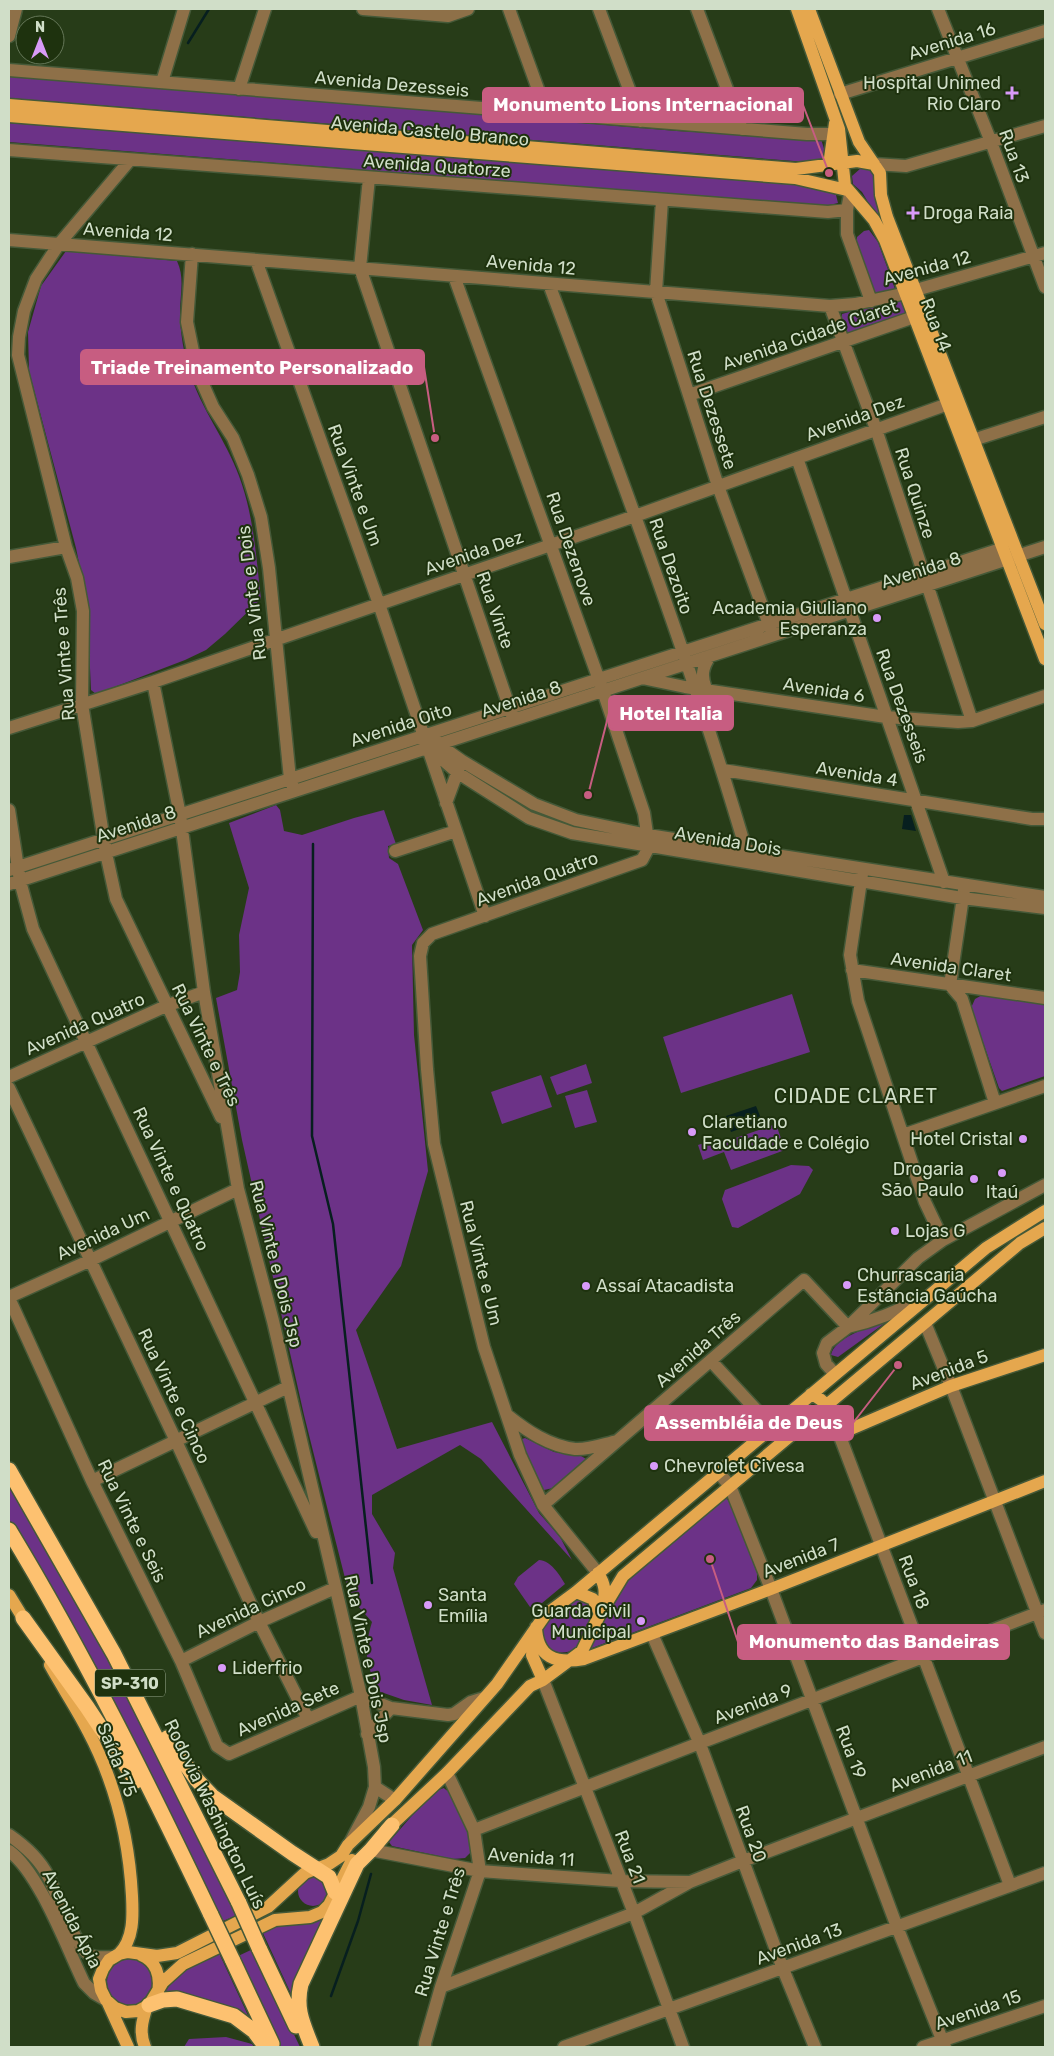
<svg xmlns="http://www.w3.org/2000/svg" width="1054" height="2056" font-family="Rubik,sans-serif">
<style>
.green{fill:#6c3287}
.water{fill:#071f1f}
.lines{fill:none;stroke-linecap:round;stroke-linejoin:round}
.stream{stroke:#071f1f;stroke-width:2.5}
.minor-casing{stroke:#455938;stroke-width:15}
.major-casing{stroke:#455938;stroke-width:15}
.highway-casing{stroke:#455938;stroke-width:18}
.minor{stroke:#8e7048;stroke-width:12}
.major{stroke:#e5a74e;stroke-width:12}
.highway{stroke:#fdc170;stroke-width:15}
.highway-bridge-casing{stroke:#455938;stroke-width:18;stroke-linecap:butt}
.highway-bridge{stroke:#fdc170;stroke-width:15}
.poi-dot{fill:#d89af8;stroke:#1e320e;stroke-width:2}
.labels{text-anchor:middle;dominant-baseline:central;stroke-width:4;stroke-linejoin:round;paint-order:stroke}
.shield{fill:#1e320e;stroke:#9baa90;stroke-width:1}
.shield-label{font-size:16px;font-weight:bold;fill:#d0dec8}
.street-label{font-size:18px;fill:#d0dec8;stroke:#1e320e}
.poi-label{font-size:18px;fill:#d0dec8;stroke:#1e320e;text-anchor:start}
.quarter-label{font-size:20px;letter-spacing:1px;fill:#d0dec8;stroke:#1e320e}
.leader{fill:none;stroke:#c75d81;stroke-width:2}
.callout-dot{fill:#c75d81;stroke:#1e320e;stroke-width:2}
.callout{fill:#c75d81;stroke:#c75d81;stroke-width:2}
.callout-label{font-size:19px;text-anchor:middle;font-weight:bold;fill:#fff}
</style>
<rect width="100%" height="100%" fill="#273c18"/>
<path class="green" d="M9,75L677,131L821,139L825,152V159L820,162L794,161L9,98Z
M9,123L800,185L827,191L836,195L838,203L825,206L9,142Z
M861,168L869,169L874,174L884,229L862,192L853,184L852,176Z
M869,230L878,242L895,289L875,297L857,248V237L864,231Z
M66,251L177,261C185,278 180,294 180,313C180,332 184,355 190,373C201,409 226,440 239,476C254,516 256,557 261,599L225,634L206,650L185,660L96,694L91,690L87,602L76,548L29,371L28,332L41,286Z
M902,297L909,314L848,336L842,326V314Z
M276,805L280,810L284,831L302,835L354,818L384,810L396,844L388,846L389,858L398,864L423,930L412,945L414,1035L428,1171L401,1266L356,1330L397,1449L492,1422L539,1513L560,1537L572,1560L481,1459L460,1445L372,1495V1514L395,1553L393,1568L432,1705L404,1700L378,1691C366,1662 363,1652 372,1622L358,1606L346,1582L329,1515L304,1415L242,1140L216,998L237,990L240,972L239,935L249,888L229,823Z
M792,994L810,1052L681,1093L663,1037Z
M984,994L1045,1004V1076L1002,1091L999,1088L971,1008L975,999Z
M586,1064L592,1083L557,1095L550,1077Z
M541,1075L552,1107L502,1124L491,1092Z
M587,1090L597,1122L575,1128L565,1096Z
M776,1124L785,1150L731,1170L724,1152L703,1160L698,1145L719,1138L721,1143Z
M791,1165L809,1166L813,1170L800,1194L738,1228L732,1227L722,1199L725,1190Z
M883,1321L885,1323L838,1357L831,1355C834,1338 868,1328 883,1321Z
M525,1438L554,1452L581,1456L586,1459V1462L553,1488L544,1490L539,1487L522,1443V1439Z
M9,1479L76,1595L237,1915L223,1921L30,1555L9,1520Z
M723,1497L730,1501L757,1573V1580L751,1588L592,1648L589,1644L625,1577Z
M539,1560C550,1560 560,1575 565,1584L536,1608L530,1607L514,1584L518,1577Z
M585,1597L595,1614L575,1649C555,1660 537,1644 544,1623L575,1598Z
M444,1788C444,1789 450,1792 451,1792C459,1801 472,1840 471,1852L465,1858L453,1859L392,1846L389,1842L430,1795L435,1791Z
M298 1891a15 15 0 1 1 30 0a15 15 0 1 1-30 0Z
M324,1917L293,1998L262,1931L271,1927Z
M253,1949L300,2047H279L236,1957Z
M218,1951L252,2024L160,1996L186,1967Z
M107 1982a23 23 0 1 1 46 0a23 23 0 1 1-46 0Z
M226,2037L252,2044L254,2047H184L189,2039Z"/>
<path class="water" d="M904,815H911L916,831L902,829Z
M756,1106L762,1121L731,1132L726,1116Z"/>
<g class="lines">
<path class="stream" d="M188,43L209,9
M313,844L312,1136L333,1224L372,1583
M331,1996L358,1921L371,1874"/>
<defs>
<path id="minor" d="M363,9L448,16L468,9
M509,9L547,114
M599,9L641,121
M697,9L742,129
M938,9L991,142L1045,287
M9,36L16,9
M9,70L807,134H832
M162,82L184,9
M239,89L265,9
M840,94L1045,31
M9,150L828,212L847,210L850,194
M130,160L59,244L36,279L24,311L19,337L18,355L66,547L77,578L83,611L82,704L106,853L116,899L221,1117
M874,164L906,166L1045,126
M369,178L360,268L512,715
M662,200L656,292L718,486L771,630
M847,210V234L871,301
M9,240L830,306L855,304L902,294L1045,253
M192,254L187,322L197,371L213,407L233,438L248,475L261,517L269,568L290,779L293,787
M256,260L379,604L485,916
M454,276L603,691L644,813L649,847L642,860L432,934L423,943L420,956L427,1069L434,1144L484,1347L520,1455L543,1505L598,1573
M549,284C619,471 690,659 746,850L744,857
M830,306L876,429L972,721
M689,395L914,317
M973,440L1045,417
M797,458L944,882
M9,557L66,547
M642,678L685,687L886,717L958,722L972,721L1045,696
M153,682L180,815L204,992L238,1189L273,1321L361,1696L374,1767L375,1787L369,1807L351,1841
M706,689C701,676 702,668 710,656
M9,728L153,682L635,516L948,404
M434,739L438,744L462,761L534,804L576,820L648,835L1045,897
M428,747L458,773L529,818L572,833L962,898L1045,908
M723,770L1032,819H1045
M446,803L460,765
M9,810L20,881L33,929L316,1532
M395,851L456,831
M9,870L1004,548
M862,874L850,955L858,1001L925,1202L943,1240
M9,884L1045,547
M964,890L950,985L962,999L995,1103
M852,970L1045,998
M9,1077L166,1006L204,992
M9,1088L176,1441L259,1622L308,1719
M903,1135L1045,1086
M9,1297L91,1260L238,1189
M9,1298L92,1481L181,1661L217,1746L229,1754L361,1696
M925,1323L951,1386L1045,1633
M711,1361L772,1427
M835,1374L826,1364L823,1353L827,1343L848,1327L918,1258L943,1240L1045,1185
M507,1415C527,1431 549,1446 575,1449C588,1450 604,1444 617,1441
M839,1434L1010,1885
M718,1472L730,1486L771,1589L897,1927L945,2047
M92,1481L288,1387
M543,1505L804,1280L848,1327C874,1321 897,1312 920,1299
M652,1634L700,1744L783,1969L815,2047
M181,1661L259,1622L335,1588
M543,1680L634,1913L683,2047
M361,1696L391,1708L448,1715L454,1714L471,1702L484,1698
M367,1734L391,1708
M375,1787L395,1800
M474,1830L1045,1610
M9,1835C25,1846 39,1858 48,1876C57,1893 74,1944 88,1954C96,1959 105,1957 114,1957
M371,1850L480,1871L620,1881L690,1882
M9,1851C39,1872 67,1948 84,1983L94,1993L106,2000
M441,1987L634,1913L690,1882L743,1861L1045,1747
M425,2047V2043L441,1987L480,1871L474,1830L447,1773
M564,2047L1045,1873
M923,2047L1045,2006"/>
<path id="major" d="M797,9L839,129L845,186L874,220L885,240L1045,659
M809,9L859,142L880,173L881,195L887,217L1045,624
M9,105L796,169L857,161L874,164
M9,116L795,178L847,190
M829,165L835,123
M811,1394C831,1403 832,1415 839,1434L951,1386L1045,1355
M598,1573C605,1584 606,1592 603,1604
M576,1592L593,1599L600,1614
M9,1595L28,1626
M536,1627C537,1658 556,1664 584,1659L771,1589L1045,1481
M535,1634L532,1655L543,1680
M50,1665C62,1687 77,1709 88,1731C115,1782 129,1839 132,1896C133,1916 134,1939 119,1954
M386,1830L447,1773L530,1686L543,1680L582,1651L600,1614L623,1576L1020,1243L1045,1228
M352,1860L329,1905L322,1912L310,1917L275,1920L183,1964L163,1982L149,2005L138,2011L126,2012L115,2008L106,2000L101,1990L99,1979L103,1969L109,1960L119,1954L128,1952L157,1956L177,1953L268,1907L305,1873L329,1864L341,1856L348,1845L395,1800L497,1684L545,1615L576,1592L986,1248L1045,1211
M141,1955C156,1961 161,1976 158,1992
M108,2003L128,2047
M145,2047C139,2033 142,2021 147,2006"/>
<path id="highway" d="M9,1470L114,1654L239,1903
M9,1530C84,1654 149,1785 211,1915
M23,1618L87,1707L136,1781
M167,1738L196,1779L212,1796L292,1853L329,1877L335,1892
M259,1948L296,2026
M232,1959L272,2044
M149,2005L163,2000L177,1999L234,2016L254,2031L266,2047
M312,2047C303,2024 295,2009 301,1984L357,1864L371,1850L392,1825"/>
</defs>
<use href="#minor" class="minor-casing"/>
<use href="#major" class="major-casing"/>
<use href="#highway" class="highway-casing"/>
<use href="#minor" class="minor"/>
<use href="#major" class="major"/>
<use href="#highway" class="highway"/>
<defs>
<path id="highway-bridge" d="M239,1903L259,1948
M211,1915L232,1959"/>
</defs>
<use href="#highway-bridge" class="highway-bridge-casing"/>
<use href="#highway-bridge" class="highway-bridge"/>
</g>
<g class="poi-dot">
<path d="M1009.5 85.5h5v5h5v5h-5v5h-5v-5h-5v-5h5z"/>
<path d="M910.5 205.5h5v5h5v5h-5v5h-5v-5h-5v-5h5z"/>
<circle cx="877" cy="618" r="5"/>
<circle cx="692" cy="1132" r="5"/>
<circle cx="1023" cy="1139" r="5"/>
<circle cx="1002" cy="1173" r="5"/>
<circle cx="974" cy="1179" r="5"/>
<circle cx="895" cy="1231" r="5"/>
<circle cx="847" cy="1285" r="5"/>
<circle cx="586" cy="1286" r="5"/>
<circle cx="654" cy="1466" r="5"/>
<circle cx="428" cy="1605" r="5"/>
<circle cx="641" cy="1621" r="5"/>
<circle cx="222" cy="1668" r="5"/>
</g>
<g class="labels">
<rect class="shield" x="95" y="1669.5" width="70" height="27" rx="4"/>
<g class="shield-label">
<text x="130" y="1683">SP-310</text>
</g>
<g class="street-label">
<text transform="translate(952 41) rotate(-17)">Avenida 16</text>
<text transform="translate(392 84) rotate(5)">Avenida Dezesseis</text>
<text transform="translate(430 131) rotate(5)">Avenida Castelo Branco</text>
<text transform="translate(1014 156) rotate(70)">Rua 13</text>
<text transform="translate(437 166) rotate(4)">Avenida Quatorze</text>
<text transform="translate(128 232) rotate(4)">Avenida 12</text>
<text transform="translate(531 265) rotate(5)">Avenida 12</text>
<text transform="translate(927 268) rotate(-15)">Avenida 12</text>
<text transform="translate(936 325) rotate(69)">Rua 14</text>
<text transform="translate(810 335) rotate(-19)">Avenida Cidade Claret</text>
<text transform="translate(712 410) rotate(72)">Rua Dezessete</text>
<text transform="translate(855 418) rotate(-20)">Avenida Dez</text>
<text transform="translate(355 485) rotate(70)">Rua Vinte e Um</text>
<text transform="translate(915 493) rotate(72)">Rua Quinze</text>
<text transform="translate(571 549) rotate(71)">Rua Dezenove</text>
<text transform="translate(474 553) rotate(-19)">Avenida Dez</text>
<text transform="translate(671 566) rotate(71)">Rua Dezoito</text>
<text transform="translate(921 570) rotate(-18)">Avenida 8</text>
<text transform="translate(252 593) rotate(-97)">Rua Vinte e Dois</text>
<text transform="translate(495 610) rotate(71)">Rua Vinte</text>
<text transform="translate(64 654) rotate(-94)">Rua Vinte e Três</text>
<text transform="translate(824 690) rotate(9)">Avenida 6</text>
<text transform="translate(521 699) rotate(-18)">Avenida 8</text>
<text transform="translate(902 706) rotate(70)">Rua Dezesseis</text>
<text transform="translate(401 725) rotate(-18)">Avenida Oito</text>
<text transform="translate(857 774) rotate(9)">Avenida 4</text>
<text transform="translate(136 824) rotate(-18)">Avenida 8</text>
<text transform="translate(728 841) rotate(9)">Avenida Dois</text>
<text transform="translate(537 879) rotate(-20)">Avenida Quatro</text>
<text transform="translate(951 967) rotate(8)">Avenida Claret</text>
<text transform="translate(85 1024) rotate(-24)">Avenida Quatro</text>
<text transform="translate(206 1045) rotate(64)">Rua Vinte e Três</text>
<text transform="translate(171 1179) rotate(65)">Rua Vinte e Quatro</text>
<text transform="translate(103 1234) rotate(-25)">Avenida Um</text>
<text transform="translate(481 1263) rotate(76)">Rua Vinte e Um</text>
<text transform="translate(276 1264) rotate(76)">Rua Vinte e Dois Jsp</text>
<text transform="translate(698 1349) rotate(-41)">Avenida Três</text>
<text transform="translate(949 1370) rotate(-21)">Avenida 5</text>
<text transform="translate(174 1396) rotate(65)">Rua Vinte e Cinco</text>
<text transform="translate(132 1521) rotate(64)">Rua Vinte e Seis</text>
<text transform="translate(801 1558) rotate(-21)">Avenida 7</text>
<text transform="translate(914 1582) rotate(69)">Rua 18</text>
<text transform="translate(251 1608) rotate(-25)">Avenida Cinco</text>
<text transform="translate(368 1659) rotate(78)">Rua Vinte e Dois Jsp</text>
<text transform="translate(753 1704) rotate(-21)">Avenida 9</text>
<text transform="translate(288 1709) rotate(-24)">Avenida Sete</text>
<text transform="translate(851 1752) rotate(69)">Rua 19</text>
<text transform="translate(117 1760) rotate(68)">Saída 175</text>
<text transform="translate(931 1771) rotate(-21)">Avenida 11</text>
<text transform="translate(215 1814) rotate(64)">Rodovia Washington Luís</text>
<text transform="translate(751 1834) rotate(70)">Rua 20</text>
<text transform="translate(531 1857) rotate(4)">Avenida 11</text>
<text transform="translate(630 1857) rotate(69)">Rua 21</text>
<text transform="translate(72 1919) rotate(63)">Avenida Ápia</text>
<text transform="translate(440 1932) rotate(-73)">Rua Vinte e Três</text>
<text transform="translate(799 1944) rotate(-20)">Avenida 13</text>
<text transform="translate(978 2010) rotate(-19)">Avenida 15</text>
</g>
<g class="poi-label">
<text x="1001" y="83" text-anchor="end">Hospital Unimed<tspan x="1001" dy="21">Rio Claro</tspan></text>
<text x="923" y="213">Droga Raia</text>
<text x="867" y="608" text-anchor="end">Academia Giuliano<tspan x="867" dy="21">Esperanza</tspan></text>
<text x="702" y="1122">Claretiano<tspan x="702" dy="21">Faculdade e Colégio</tspan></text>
<text x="1013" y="1139" text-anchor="end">Hotel Cristal</text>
<text x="964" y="1169" text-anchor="end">Drogaria<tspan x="964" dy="21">São Paulo</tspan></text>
<text x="1002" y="1192" text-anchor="middle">Itaú</text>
<text x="905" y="1231">Lojas G</text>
<text x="857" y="1275">Churrascaria<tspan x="857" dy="21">Estância Gaúcha</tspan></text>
<text x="596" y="1286">Assaí Atacadista</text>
<text x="664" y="1466">Chevrolet Civesa</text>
<text x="438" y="1595">Santa<tspan x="438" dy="21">Emília</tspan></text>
<text x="631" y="1611" text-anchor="end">Guarda Civil<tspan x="631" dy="21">Municipal</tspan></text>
<text x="232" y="1668">Liderfrio</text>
</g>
<g class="quarter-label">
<text x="856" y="1096">CIDADE CLARET</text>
</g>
</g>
<path class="leader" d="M829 173L803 105M435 438L424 367M588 795L609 713M898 1365L853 1423M710 1559L738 1642"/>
<g class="callout-dot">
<circle cx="829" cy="173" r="5"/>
<circle cx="435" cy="438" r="5"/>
<circle cx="588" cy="795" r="5"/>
<circle cx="898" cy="1365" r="5"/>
<circle cx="710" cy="1559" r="5"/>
</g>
<g class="callout">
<rect x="483" y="88" width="320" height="34" rx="5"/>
<rect x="81" y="350" width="343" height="34" rx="5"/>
<rect x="609" y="696" width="124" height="34" rx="5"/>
<rect x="645" y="1406" width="208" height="34" rx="5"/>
<rect x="738" y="1625" width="271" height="34" rx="5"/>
</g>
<g class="callout-label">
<text x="643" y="111">Monumento Lions Internacional</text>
<text x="252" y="374">Triade Treinamento Personalizado</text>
<text x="671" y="720">Hotel Italia</text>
<text x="749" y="1429">Assembléia de Deus</text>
<text x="874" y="1648">Monumento das Bandeiras</text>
</g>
<rect width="1054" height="2056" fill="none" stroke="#d0dec8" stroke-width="20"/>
<g transform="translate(40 40)"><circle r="24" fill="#1e320e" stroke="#657758"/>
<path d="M0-4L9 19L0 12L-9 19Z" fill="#d89af8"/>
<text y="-8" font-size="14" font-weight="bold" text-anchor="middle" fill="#d0dec8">N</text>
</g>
</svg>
